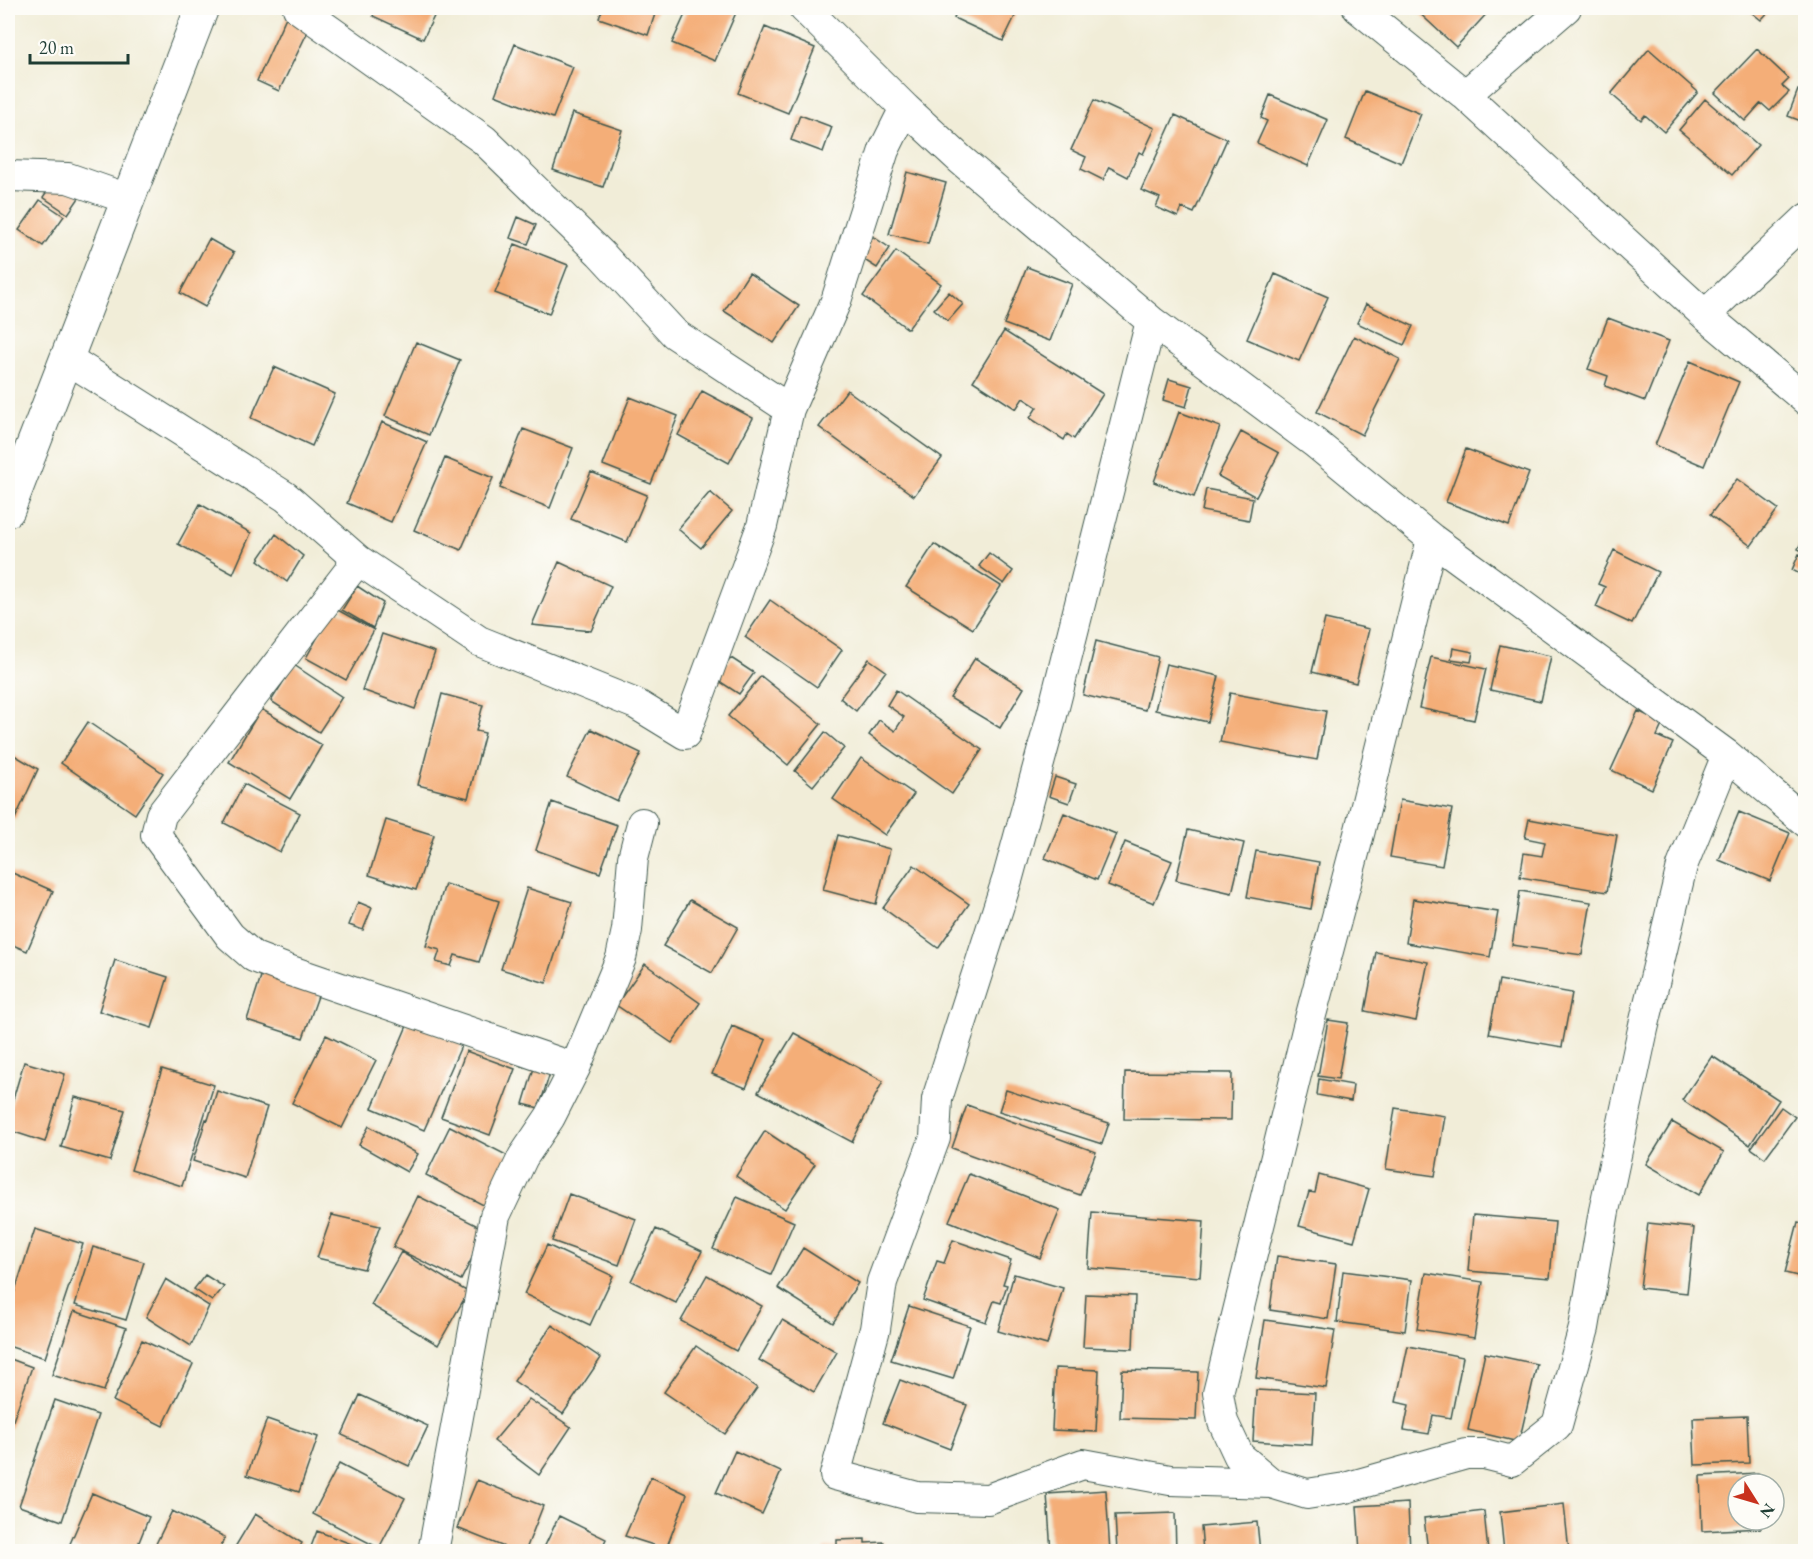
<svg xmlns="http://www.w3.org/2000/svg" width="1813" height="1559" font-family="'EB Garamond',serif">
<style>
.building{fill:#f4ae78}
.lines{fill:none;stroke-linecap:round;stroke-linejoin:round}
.street-casing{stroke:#3e574d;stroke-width:32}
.secondary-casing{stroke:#3e574d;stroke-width:35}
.street{stroke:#fff;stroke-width:30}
.secondary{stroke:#fff;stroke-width:33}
</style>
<rect width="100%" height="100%" fill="#fdfcf7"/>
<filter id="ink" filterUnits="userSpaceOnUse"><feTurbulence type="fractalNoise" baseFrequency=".0167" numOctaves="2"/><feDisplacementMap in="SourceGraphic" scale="12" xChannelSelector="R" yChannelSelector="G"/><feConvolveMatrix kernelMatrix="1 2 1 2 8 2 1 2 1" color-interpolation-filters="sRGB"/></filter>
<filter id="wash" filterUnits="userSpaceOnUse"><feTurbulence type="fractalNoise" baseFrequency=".008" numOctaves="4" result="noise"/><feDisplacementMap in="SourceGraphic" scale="24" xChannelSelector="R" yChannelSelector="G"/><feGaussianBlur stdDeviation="1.35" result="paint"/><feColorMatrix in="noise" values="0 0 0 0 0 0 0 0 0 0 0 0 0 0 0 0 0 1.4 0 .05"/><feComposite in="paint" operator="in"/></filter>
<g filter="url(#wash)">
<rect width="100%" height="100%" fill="#f1edd8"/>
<g id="blocks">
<path class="building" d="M377,8H438L423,39L373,16Z
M603,8H657L648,35L599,18Z
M688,8H738L715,61L672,43Z
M958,8H1019L1003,41L954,18Z
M1414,8H1489L1491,9L1456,47Z
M1746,8H1772L1761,20Z
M286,17L310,27L279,91L257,81Z
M765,27L815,48L788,113L738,93Z
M515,44L573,67L553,118L495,95Z
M1649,49L1698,92L1664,132L1645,115L1641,120L1611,94Z
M1757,49L1789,79L1782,86L1789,92L1770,111L1761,103L1745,121L1715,93Z
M1798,90L1806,93V123L1788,116Z
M1365,91L1421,114L1401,163L1346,139Z
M1270,95L1328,120L1308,166L1257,143L1267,121L1261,118Z
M1705,99L1758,145L1732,175L1679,130Z
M1094,100L1155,128L1143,154L1139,152L1128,177L1109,167L1103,180L1081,169L1086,157L1071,150Z
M572,113L622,130L603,187L553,170Z
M800,115L832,127L823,152L791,140Z
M1175,115L1227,139L1194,213L1182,208L1178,217L1156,207L1160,198L1141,190Z
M907,172L946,183L928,244L889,234Z
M57,177L81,195L68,214L43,197Z
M40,200L64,216L43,246L19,230Z
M518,217L536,225L528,244L510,238Z
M872,236L890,248L877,268L858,256Z
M209,239L234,253L205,307L180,293Z
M515,244L568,265L549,314L495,293Z
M896,251L941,284L908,329L863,296Z
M1027,267L1072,284L1050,341L1004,324Z
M749,273L799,306L774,343L724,311Z
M1275,274L1328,297L1299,361L1247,339Z
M949,292L963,304L948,321L934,309Z
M1366,304L1413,326L1404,345L1357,323Z
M1608,318L1669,341L1645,401L1605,386L1608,376L1588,369Z
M1004,331L1103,394L1074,439L1067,434L1064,440L1030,418L1037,407L1023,398L1016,409L973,381Z
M1354,336L1400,359L1362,435L1317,412Z
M416,342L460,360L429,435L385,416Z
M1690,361L1739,382L1704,466L1655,445Z
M274,367L335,394L312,446L251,418Z
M1169,379L1192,386L1186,407L1163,400Z
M847,390L942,458L914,496L819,427Z
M702,391L753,418L729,463L678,435Z
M630,397L678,416L651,484L603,465Z
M1179,412L1220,427L1194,497L1154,482Z
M382,422L427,442L391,522L347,503Z
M523,429L573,448L550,508L500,488Z
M1241,432L1279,453L1256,497L1218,476Z
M1466,449L1529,473L1509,526L1446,502Z
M445,458L493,478L461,550L414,530Z
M591,472L647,495L627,542L571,519Z
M1737,479L1778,509L1751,546L1710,515Z
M1206,489L1253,498L1249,520L1202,511Z
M710,492L732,511L701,548L678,529Z
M200,504L251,533L233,574L178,544Z
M1806,533V553L1798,549Z
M276,534L303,556L287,582L258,560Z
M934,544L1001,586L973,629L906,587Z
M1614,550L1658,572L1632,624L1596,607L1605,587L1598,584Z
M989,553L1013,571L1004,584L979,566Z
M1799,554L1806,557V577L1792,570Z
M559,562L611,586L591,631L532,625Z
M357,586L383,603L373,628L342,610Z
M770,600L842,650L817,687L745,637Z
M334,608L374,630L346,680L306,658Z
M1325,619L1369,629L1356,683L1312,672Z
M382,634L435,652L415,709L362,690Z
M1096,641L1158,657L1145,710L1083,695Z
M1500,645L1551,656L1541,701L1490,690Z
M1453,648L1473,652L1471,662L1451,659Z
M1431,657L1486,669L1474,720L1419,708Z
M731,658L754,673L739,694L716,679Z
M975,658L1024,688L1000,728L950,698Z
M869,659L886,671L856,711L840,698Z
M1166,664L1219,676L1208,722L1155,710Z
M294,665L342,697L319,732L271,701Z
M761,676L821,724L788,765L728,716Z
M896,690L982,750L952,794L869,735L879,720L895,731L904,717L887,705Z
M1230,693L1326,711L1317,760L1220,742Z
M442,694L483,705L476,731L485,733L468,798L418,785Z
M261,709L322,745L290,799L229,762Z
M1638,711L1663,723L1657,736L1673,743L1652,789L1611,770Z
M88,722L163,773L135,814L61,763Z
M591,729L641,753L617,801L567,777Z
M825,732L844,748L813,786L795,771Z
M14,755L38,769L15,819L8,815V769Z
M861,758L914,794L885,835L833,799Z
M1055,777L1076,784L1069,803L1049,796Z
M244,784L300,813L280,852L224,823Z
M1400,800L1452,809L1442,866L1390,857Z
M552,802L617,825L600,873L536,850Z
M1739,812L1790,833L1770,881L1719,860Z
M1064,813L1116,834L1097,880L1045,858Z
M1529,819L1617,835L1607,892L1520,877L1524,853L1542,856L1545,842L1525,838Z
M386,820L434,835L416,890L369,875Z
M1188,830L1244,843L1232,893L1176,880Z
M838,835L890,849L876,904L823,890Z
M1125,842L1172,861L1154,903L1108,885Z
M1256,851L1319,862L1311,909L1247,897Z
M914,865L969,904L938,948L883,908Z
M8,871L53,891L27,951L8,943Z
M445,884L499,901L479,962L455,955L451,966L436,962L440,950L426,946Z
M527,888L572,902L546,983L501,969Z
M1520,891L1591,902L1582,955L1512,945Z
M1413,899L1498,912L1490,957L1406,943Z
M690,900L738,927L712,973L663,946Z
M358,902L372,908L363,930L349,925Z
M1376,952L1428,962L1416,1021L1365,1011Z
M115,960L168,977L152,1028L99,1011Z
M645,964L700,1003L672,1043L616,1005Z
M264,967L322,985L303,1038L247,1020Z
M1499,980L1572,993L1562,1047L1489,1034Z
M1328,1020L1348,1023L1338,1079L1318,1076Z
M409,1021L462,1044L424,1130L372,1108Z
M732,1026L766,1040L746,1088L712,1074Z
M794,1033L883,1081L852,1142L758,1092Z
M326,1035L376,1060L342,1128L292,1103Z
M466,1051L515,1069L490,1135L441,1117Z
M1712,1056L1779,1100L1750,1145L1682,1100Z
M24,1062L65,1074L45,1142L8,1130V1116Z
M534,1068L550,1073L539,1108L523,1104Z
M162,1069L214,1085L182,1186L131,1170Z
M1125,1072L1232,1073L1231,1120L1124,1119Z
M1319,1079L1353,1085L1351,1101L1317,1095Z
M1006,1090L1109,1123L1102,1144L999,1111Z
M217,1091L267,1107L245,1178L193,1161L206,1119L208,1120Z
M75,1097L125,1110L110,1161L61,1147Z
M967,1105L1096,1152L1080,1195L952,1148Z
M1781,1107L1795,1117L1765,1158L1751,1148Z
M1395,1108L1445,1116L1435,1176L1386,1169Z
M1672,1122L1724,1152L1699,1195L1646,1164Z
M369,1126L418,1154L407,1172L359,1145Z
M450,1126L514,1159L489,1208L426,1175Z
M765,1131L815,1164L785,1209L736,1176Z
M969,1174L1060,1210L1040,1258L949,1221Z
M1319,1175L1369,1189L1354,1241L1299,1226L1309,1192L1315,1193Z
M569,1194L636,1219L619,1265L552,1241Z
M418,1196L486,1230L461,1280L393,1247Z
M737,1197L794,1222L771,1275L713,1249Z
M1092,1212L1204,1221L1200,1277L1088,1268Z
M332,1215L380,1226L364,1269L317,1258Z
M1473,1215L1555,1222L1550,1278L1468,1271Z
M1798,1222L1806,1224V1278L1785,1273Z
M1648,1223L1694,1228L1687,1293L1640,1288Z
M35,1229L83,1244L45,1358L8,1346V1312Z
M656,1229L702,1251L676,1303L631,1281Z
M953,1240L1011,1260L1003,1284L1007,1285L1001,1303L994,1301L986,1322L923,1300L937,1261L944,1263Z
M547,1245L613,1276L590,1325L524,1294Z
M93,1247L144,1262L126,1320L75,1305Z
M803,1248L858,1283L833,1323L778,1288Z
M401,1252L468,1292L438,1345L371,1305Z
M1277,1256L1336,1264L1328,1319L1270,1310Z
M1343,1271L1412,1280L1405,1331L1337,1322Z
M1426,1273L1483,1282L1474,1338L1417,1329Z
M1014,1274L1063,1288L1047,1345L998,1331Z
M205,1275L224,1287L212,1301L194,1289Z
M707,1275L762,1306L736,1351L681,1321Z
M166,1279L209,1306L191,1346L146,1317Z
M1086,1294L1135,1296L1133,1349L1083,1347Z
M909,1306L970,1326L953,1379L891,1360Z
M74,1311L126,1328L104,1391L52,1375Z
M782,1320L837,1352L814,1392L759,1360Z
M1265,1320L1335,1330L1326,1388L1256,1378Z
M552,1325L601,1358L563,1414L514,1381Z
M142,1340L193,1364L163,1426L113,1401Z
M696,1346L757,1388L725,1434L664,1392Z
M1408,1346L1463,1357L1451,1418L1433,1415L1429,1434L1404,1430L1409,1405L1396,1402Z
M1485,1353L1537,1364L1519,1442L1468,1430Z
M8,1358L32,1367L10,1429L8,1428Z
M1055,1368L1099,1370L1096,1432L1052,1430Z
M1122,1370L1198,1372L1196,1420L1120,1418Z
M900,1380L967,1405L950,1449L883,1423Z
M1256,1390L1315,1393L1312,1445L1253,1441Z
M360,1395L428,1426L409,1466L342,1435Z
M529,1399L571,1427L539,1475L494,1441Z
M55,1400L98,1415L62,1521L19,1506Z
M1747,1416L1749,1463L1695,1465L1693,1418Z
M267,1419L318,1437L299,1492L247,1475Z
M735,1451L781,1472L762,1514L716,1493Z
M339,1464L405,1498L379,1548L313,1514Z
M1758,1473L1759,1484H1738V1520H1761V1528L1702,1531L1700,1476Z
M651,1477L687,1494L666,1549L625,1536Z
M477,1480L543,1506L525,1552H517L457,1528Z
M1106,1490L1110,1552H1051L1047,1494Z
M92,1493L149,1517L135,1552H83L69,1546Z
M1408,1503L1410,1552H1360L1357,1506Z
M1564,1504L1569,1552H1504L1500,1512Z
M172,1511L225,1537L218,1552H152Z
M1484,1511L1488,1552H1428L1424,1518Z
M1175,1513L1176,1552H1117L1115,1515Z
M255,1514L302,1543L297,1552H232Z
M559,1516L606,1539L600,1552H542Z
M1257,1522L1260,1552H1203L1201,1527Z
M317,1531L370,1551V1552H309Z
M865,1539V1543L884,1542V1552H824V1548L837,1547V1540Z"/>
</g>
</g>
<g filter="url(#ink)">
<use href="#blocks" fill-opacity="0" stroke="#3e574d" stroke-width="1.5"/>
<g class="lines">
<defs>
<path id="street" d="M298,8L484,140L600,253L675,334L789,409
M804,8L905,108L961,160L1151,321L1315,443L1432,539L1727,755L1806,822
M1358,8L1465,95L1705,315L1806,400
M1465,95L1566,8
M8,176L68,178L128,199
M1705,315L1806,219
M1151,321L1050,723L1008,877L937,1099L935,1138L882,1282L875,1329L835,1475L917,1497L988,1499L1083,1464L1170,1480L1271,1483
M66,358L286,497L358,560L479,641L636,704L685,734L762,526L789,409L836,301L884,150L905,108
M1432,539L1359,834L1307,1030L1218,1393L1223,1422L1239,1456L1271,1483L1307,1494L1345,1488L1466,1454H1484L1512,1461L1557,1425L1584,1328L1604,1211L1643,1029L1682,866L1727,755
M358,560L161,815L156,835L230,936L254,957L288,970L575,1068
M433,1552L495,1216L523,1157L550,1117L575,1068L621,958L627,930L633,858L642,823"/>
<path id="secondary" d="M8,510L202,8"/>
</defs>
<use href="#street" class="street-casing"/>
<use href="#secondary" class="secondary-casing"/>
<use href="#street" class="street"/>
<use href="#secondary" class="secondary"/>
</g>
</g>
<rect width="1813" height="1559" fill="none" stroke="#fdfcf7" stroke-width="30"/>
<g transform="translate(1756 1502) rotate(127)"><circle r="28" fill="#fdfcf7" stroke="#a4b0a9" stroke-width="1.5"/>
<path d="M0-4.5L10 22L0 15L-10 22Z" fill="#c8321e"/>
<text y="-9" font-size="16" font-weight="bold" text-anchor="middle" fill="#1f3d34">N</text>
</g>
<path d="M30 54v9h98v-9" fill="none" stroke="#1f3d34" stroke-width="3"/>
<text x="39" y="54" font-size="18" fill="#1f3d34" stroke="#fdfcf7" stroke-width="4.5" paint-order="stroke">20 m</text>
</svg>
